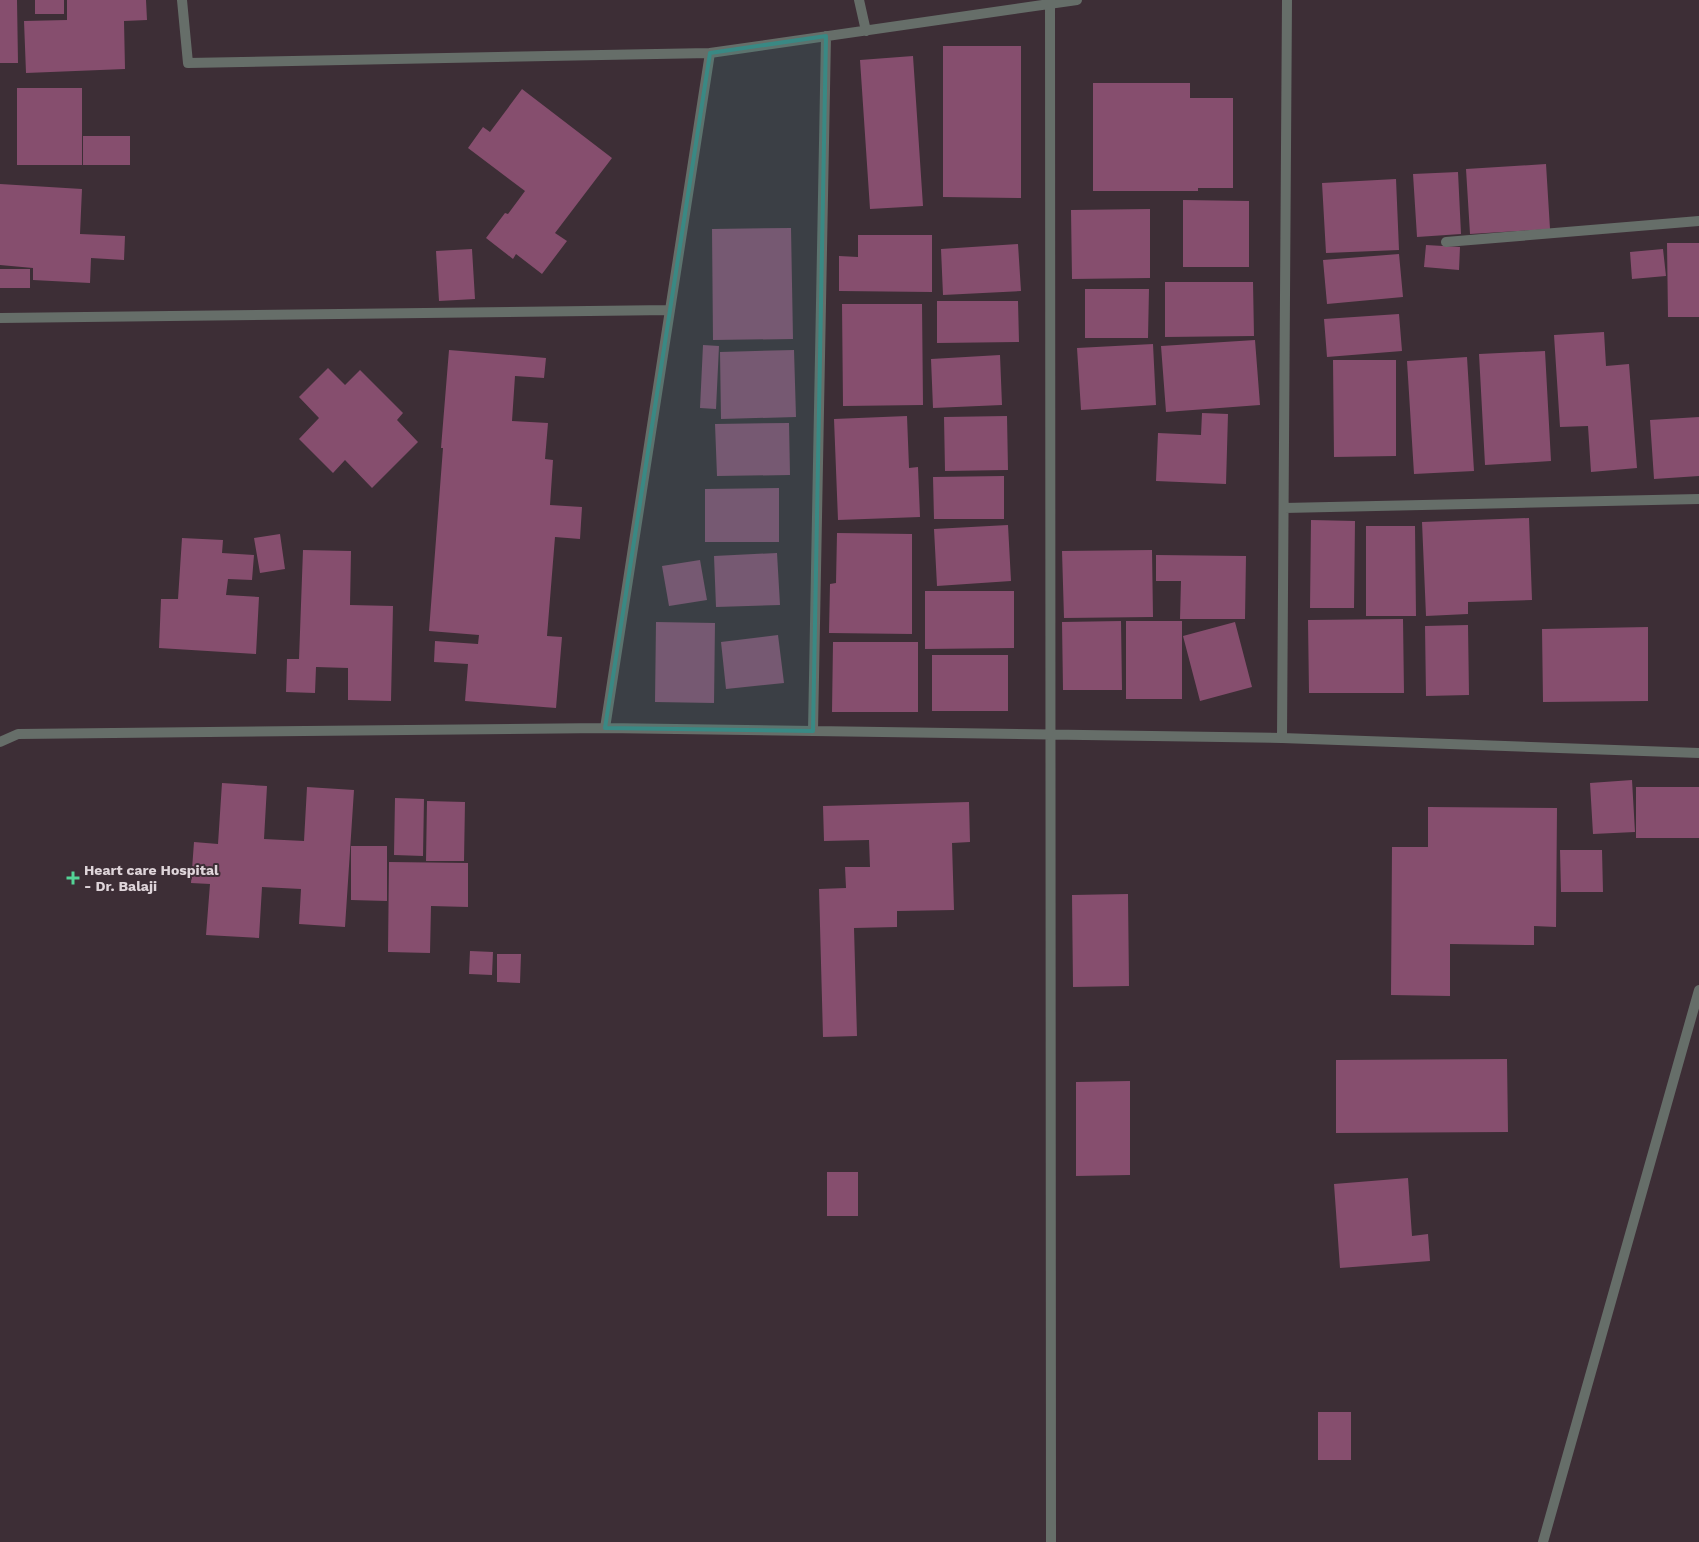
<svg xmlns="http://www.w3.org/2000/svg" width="1699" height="1542" font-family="'Work Sans',sans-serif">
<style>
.building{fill:#864e6e}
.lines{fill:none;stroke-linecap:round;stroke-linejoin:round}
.minor{stroke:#666e69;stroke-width:10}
.marked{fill:#398984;fill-opacity:0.2;stroke:#398984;stroke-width:4;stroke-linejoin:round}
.poi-dot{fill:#54d396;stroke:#3d2e36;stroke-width:2}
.labels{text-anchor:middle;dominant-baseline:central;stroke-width:4;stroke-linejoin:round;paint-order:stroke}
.poi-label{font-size:14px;font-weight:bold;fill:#dfd5da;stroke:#3d2e36;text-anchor:start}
</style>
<rect width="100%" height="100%" fill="#3d2e36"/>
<path class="building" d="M0,0H17L18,63H0Z
M35,0H64V14H35Z
M67,0H146L147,20L124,21L125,69L26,73L24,21L67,20Z
M943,46H1021V198L943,197Z
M913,56L923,206L870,209L860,60Z
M1093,83H1190V98H1233V188H1198V191H1093Z
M17,88H82V165H17Z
M522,89L612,158L555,233L567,241L542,274L516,254L513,259L486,238L505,213L508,214L525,191L468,148L483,127L490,132Z
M83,136H130V165H83Z
M1546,164L1550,229L1470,234L1466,169Z
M1458,172L1461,234L1417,237L1413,174Z
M1396,179L1399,250L1326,253L1322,183Z
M0,184L82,189L80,234L125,236L124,260L91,258L90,283L33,280V268L0,265Z
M1183,200L1249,201V267H1183Z
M1150,209V278L1072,279L1071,210Z
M791,228L793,339L713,340L712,229Z
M858,235H932V292L839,291V256L858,257Z
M1667,243H1699V317H1668Z
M1018,244L1021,291L943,295L941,249Z
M1426,245L1460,247L1459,270L1424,267Z
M472,249L475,299L439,301L436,251Z
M1663,249L1666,276L1632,279L1630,252Z
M1399,254L1403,297L1327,304L1323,260Z
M0,269H30V288H0Z
M1165,282H1253L1254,336L1165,337Z
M1085,289H1149L1148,338H1085Z
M937,301H1018L1019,342L937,343Z
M842,304H922L923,405L843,406Z
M1399,314L1402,351L1327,357L1324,319Z
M1604,332L1606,366L1629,364L1637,468L1591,472L1588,426L1560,427L1554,335Z
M1255,340L1260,405L1166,412L1161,346Z
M1153,344L1156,405L1081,410L1077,348Z
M703,345L719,346L716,409L700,408Z
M449,350L546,358L544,378L515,376L512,421L548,423L545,459L553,460L550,505L582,507L580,539L555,537L547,636L562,637L556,708L465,701L468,664L434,662L435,641L478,644L479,635L429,631L443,448H441Z
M794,350L796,417L721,419L720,352Z
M1545,351L1551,461L1485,465L1479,354Z
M1000,355L1002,405L933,408L931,359Z
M1467,357L1474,471L1414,474L1407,361Z
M1333,360H1396V456L1334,457Z
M328,368L345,385L360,370L403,413L397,420L418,442L372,488L345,460L333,473L299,439L319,418L299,397Z
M1202,413L1228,414L1226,484L1156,481L1158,433L1201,435Z
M907,416L909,468L918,467L920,517L838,520L834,419Z
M1007,416L1008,470L945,471L944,417Z
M1699,417V476L1654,479L1650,420Z
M789,423L790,475L717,476L715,424Z
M1004,476V519H934L933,477Z
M779,488V542H705V489Z
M1529,518L1532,600L1468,602V614L1426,616L1422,522Z
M1311,520L1355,521L1354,608H1310Z
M1008,525L1011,581L937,586L934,529Z
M1366,526H1415L1416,616H1366Z
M837,533L912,534V634L829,633L830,584L836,583Z
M280,534L285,569L260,573L254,538Z
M182,538L223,540L222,553L254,555L252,580L228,579L226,595L259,597L256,654L159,648L161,599H178Z
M303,550L351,551L350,605L393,606L391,701L348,700V668L316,667L315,693L286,692L287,659H299Z
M1152,550L1153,617L1064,618L1062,551Z
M777,553L780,605L716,607L714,556Z
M1156,555L1246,556L1245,619H1180L1181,581H1156Z
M700,560L707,600L669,606L662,566Z
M925,591H1014V648L925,649Z
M1403,619L1404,693H1309L1308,620Z
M1121,621L1122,690H1063L1062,622Z
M1126,621H1182V699H1126Z
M656,622L715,623L714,703L655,702Z
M1235,622L1252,687L1200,701L1183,636Z
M1468,625L1469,695L1426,696L1425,626Z
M1648,627V701L1543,702L1542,629Z
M778,635L784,683L726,689L721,642Z
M833,642H918V712H832Z
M932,655H1008V711H932Z
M1632,780L1635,832L1593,834L1590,783Z
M222,783L267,786L264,839L304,841L307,787L354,790L345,927L299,924L301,889L262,887L259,938L206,935L210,884L191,883L194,842L218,844Z
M1636,787H1699V838H1636Z
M395,798L424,799L423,856L394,855Z
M427,801L465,802L464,861H426Z
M969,802L970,842L952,843L954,910L897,911V927L854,928L857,1036L823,1037L819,889L846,888L845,867H870L869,840L824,841L823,806Z
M1428,807L1557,808L1556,927L1534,926V945L1450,944V996L1391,995L1392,847H1428Z
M351,846H387V901L351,900Z
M1560,850H1602L1603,892H1561Z
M389,862L468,863V907L431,906L430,953L388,952Z
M1128,894L1129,986L1073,987L1072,895Z
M470,951L493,952L492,975L469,974Z
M497,954H521L520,983L497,982Z
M1507,1059L1508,1132L1336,1133V1060Z
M1130,1081V1175L1076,1176V1082Z
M827,1172H858V1216H827Z
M1408,1178L1412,1236L1428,1234L1430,1261L1340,1268L1334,1184Z
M1318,1412H1351V1460H1318Z"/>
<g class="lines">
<path class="minor" d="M182,0L188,63L710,53
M859,0L866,31
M1077,0L710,53L605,728L1282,738
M1287,0L1282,738L1699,753
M1050,4L1051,1542
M1446,242L1699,221
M0,318L670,310
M1284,508L1699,499
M813,731L826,36
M0,742L18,734L605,728
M1543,1542L1699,990"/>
</g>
<path class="marked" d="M826,36L813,731L605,728L710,53Z"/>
<path class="poi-dot" d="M70.5 870.5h5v5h5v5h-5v5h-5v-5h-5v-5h5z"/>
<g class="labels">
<g class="poi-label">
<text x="84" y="870">Heart care Hospital<tspan x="84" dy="16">- Dr. Balaji</tspan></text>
</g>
</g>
</svg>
